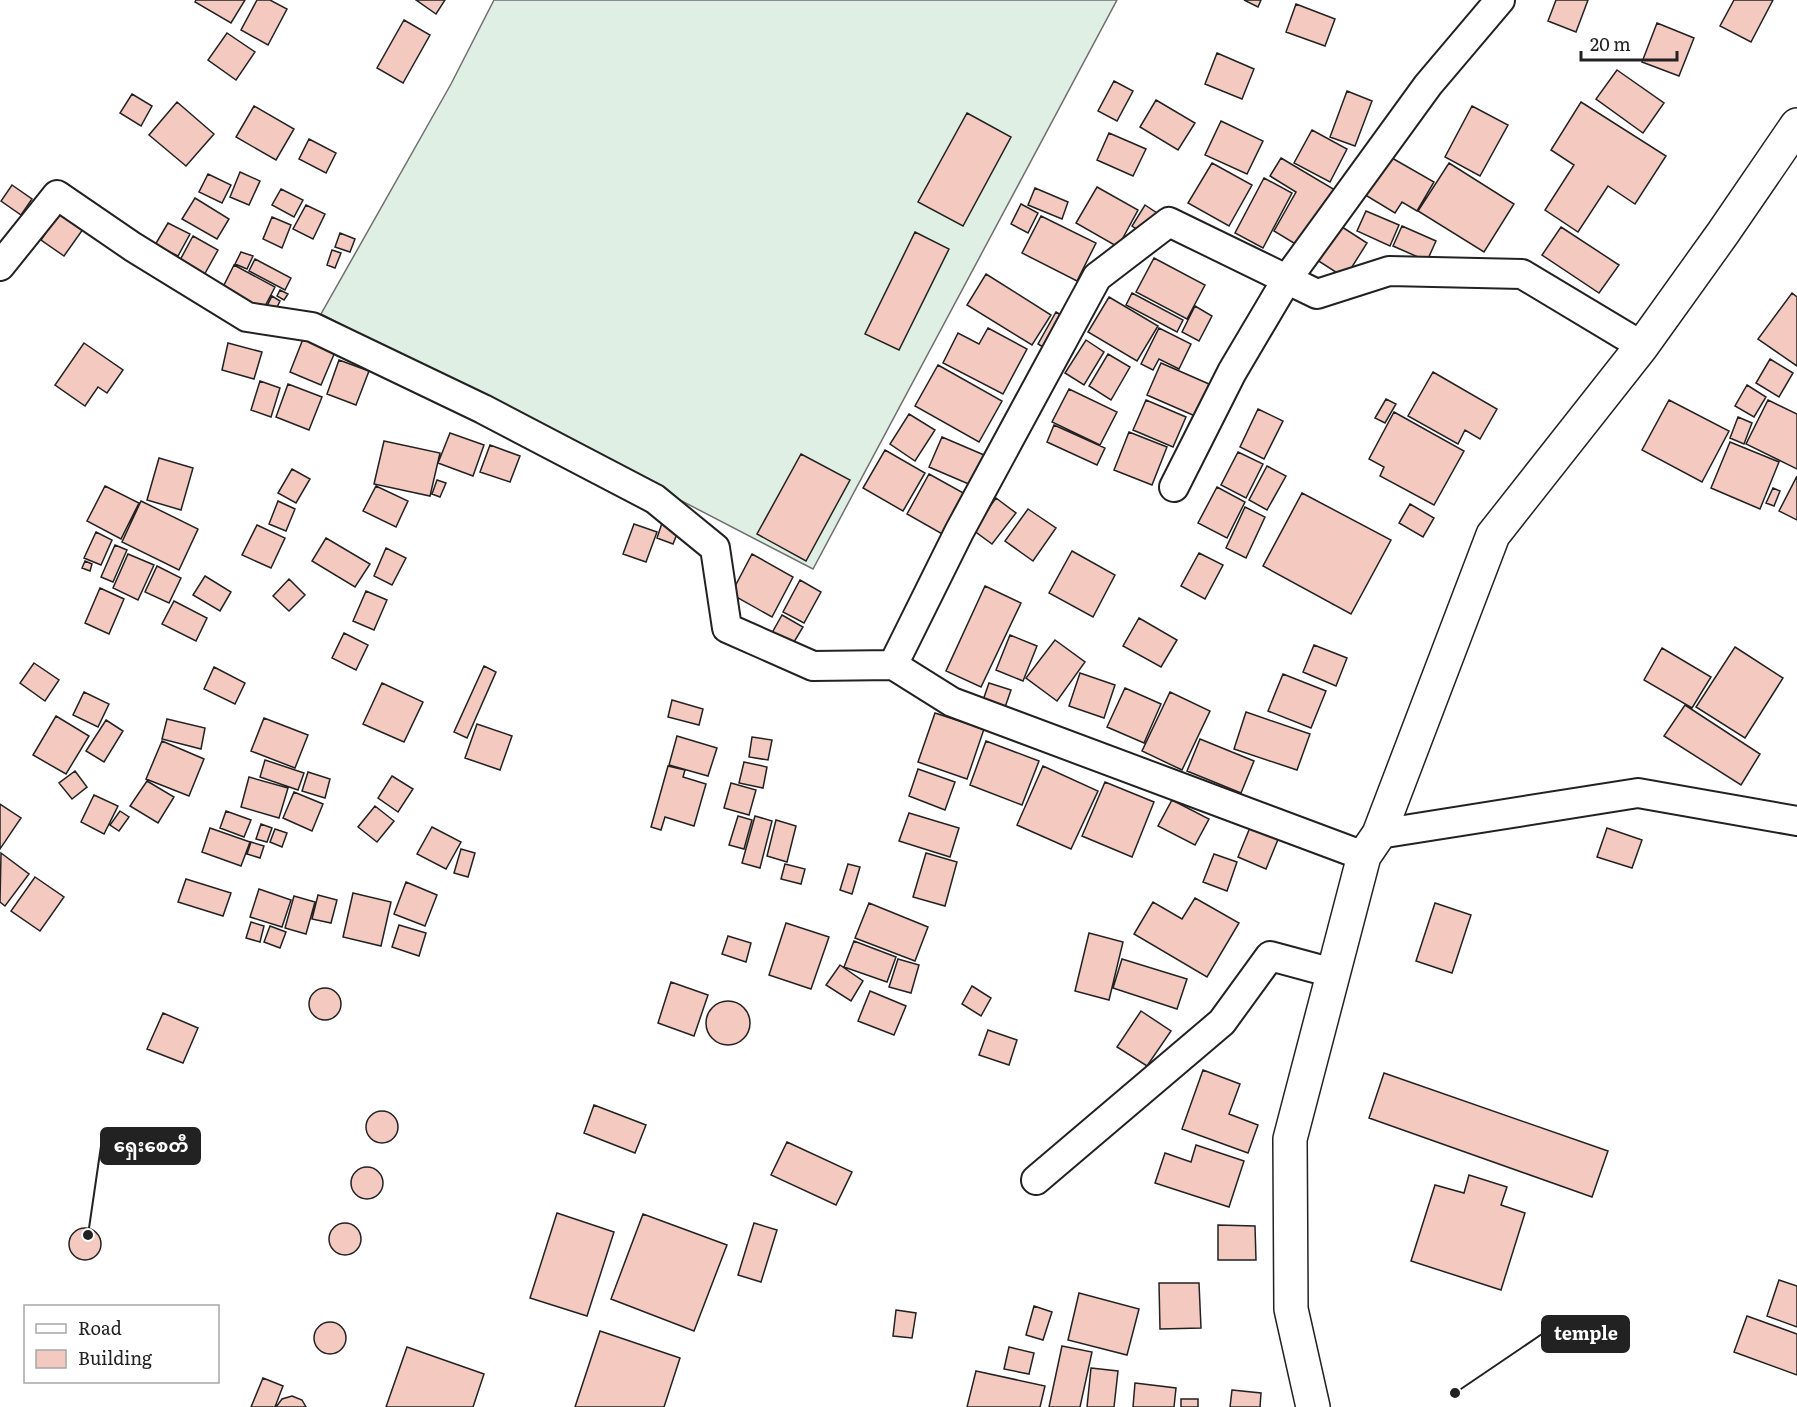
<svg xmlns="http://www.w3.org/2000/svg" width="1797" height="1407" font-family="Literata,'Noto Sans Myanmar',serif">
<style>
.garden{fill:#e0efe3;stroke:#6f6f6f;stroke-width:1.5}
.building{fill:#f3c9c0;stroke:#222;stroke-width:1.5}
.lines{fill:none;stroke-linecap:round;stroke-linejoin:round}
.street-casing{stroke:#222;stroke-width:32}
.secondary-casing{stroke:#222;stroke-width:36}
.street{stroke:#fff;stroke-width:28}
.secondary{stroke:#fff;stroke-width:33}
.leader{fill:none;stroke:#222;stroke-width:2}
.callout-dot{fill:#222;stroke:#fff;stroke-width:2}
.callout{fill:#222;stroke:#222;stroke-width:2}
.callout-label{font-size:18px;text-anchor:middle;font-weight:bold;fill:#fff}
</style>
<rect width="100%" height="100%" fill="#fff"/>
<path class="garden" d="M494,0H1117L813,569L321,314L451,84Z"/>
<path class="building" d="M196,0H245L231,23L195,2Z
M257,0H270L287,9L268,45L241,30Z
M416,0H445L436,14Z
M1244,0H1261L1258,7Z
M1556,0H1588L1576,32L1548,21Z
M1734,0H1773L1751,42L1720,26Z
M1296,4L1335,19L1325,46L1286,32Z
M404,20L430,35L403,83L377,68Z
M1657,23L1694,38L1679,76L1642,62Z
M227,33L255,52L236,80L208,60Z
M1217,53L1254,69L1242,99L1205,84Z
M1617,70L1664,103L1643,133L1596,99Z
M1114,81L1133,91L1117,121L1098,111Z
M1347,91L1372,101L1355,146L1330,137Z
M132,94L152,106L141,126L120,113Z
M1156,100L1195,123L1178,150L1140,127Z
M177,102L214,134L186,166L149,135Z
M1581,102L1666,156L1635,204L1608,186L1578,232L1545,210L1574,165L1551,150Z
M254,106L294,129L276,160L236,137Z
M1472,106L1508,125L1480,176L1445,157Z
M967,113L1011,137L963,226L918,202Z
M1221,121L1263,141L1247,174L1205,155Z
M1312,130L1347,149L1330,182L1294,163Z
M1109,133L1146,149L1133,176L1097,160Z
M309,139L336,153L326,173L299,159Z
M1385,154L1434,182L1417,211L1402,202L1395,213L1362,193Z
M1281,158L1335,190L1302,248L1274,231L1296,192L1270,176Z
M1212,163L1252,185L1229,226L1188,203Z
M1449,163L1514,204L1484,252L1418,211Z
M240,172L260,181L249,205L230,197Z
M208,174L231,185L222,203L199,192Z
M1264,178L1292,193L1263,248L1235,233Z
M12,185L32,199L21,215L1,201Z
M1097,187L1138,210L1118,247L1076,223Z
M1035,188L1068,202L1062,219L1028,205Z
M281,189L303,200L294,217L272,205Z
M195,198L229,219L217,239L182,219Z
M1021,204L1038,213L1028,233L1011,224Z
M306,205L325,214L313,239L293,229Z
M1145,205L1160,215L1147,236L1132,226Z
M62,209L86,225L64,256L41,240Z
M1366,211L1399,225L1390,246L1357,231Z
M1041,216L1096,243L1077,281L1022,253Z
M272,217L291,225L282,248L263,239Z
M168,223L190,234L178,256L155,245Z
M1339,225L1367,243L1345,278L1317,260Z
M1402,226L1436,241L1427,261L1393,246Z
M1561,227L1619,265L1599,293L1542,255Z
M915,232L949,249L899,350L865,334Z
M340,233L355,239L350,252L335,247Z
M193,236L218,250L203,277L179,262Z
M332,250L341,253L335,268L327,265Z
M241,252L253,256L247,269L235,264Z
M1154,258L1205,285L1187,319L1136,292Z
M255,259L291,278L285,290L249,271Z
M234,265L275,287L263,310L222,289Z
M986,274L1051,315L1032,345L967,305Z
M280,290L288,294L284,300L277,296Z
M1132,293L1183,320L1177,332L1126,305Z
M1792,293L1797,297V366L1758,339Z
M272,296L280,301L274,313L266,308Z
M1109,297L1158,326L1137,361L1088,332Z
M1195,306L1212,316L1199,341L1182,332Z
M1056,312L1071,321L1053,353L1038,344Z
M988,328L1027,349L1003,394L943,363L958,333L979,344Z
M1159,328L1191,344L1179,369L1159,359L1153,370L1141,364Z
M303,339L335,352L321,385L290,372Z
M1086,340L1104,352L1084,385L1065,373Z
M84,343L123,370L107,393L98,387L85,406L55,385Z
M228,343L262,352L254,379L222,370Z
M1108,354L1130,367L1111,400L1089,386Z
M1770,359L1793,373L1779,397L1756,383Z
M339,360L369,371L356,405L327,394Z
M1161,363L1209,384L1195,416L1147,395Z
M938,365L1002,401L979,442L915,406Z
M1433,372L1497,409L1480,439L1465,430L1458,444L1408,416Z
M260,381L280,388L271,417L251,410Z
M288,384L322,397L309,430L276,417Z
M1747,385L1766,397L1754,417L1735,406Z
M1069,389L1117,412L1100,445L1052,422Z
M1386,399L1396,404L1385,423L1375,418Z
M1146,400L1186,417L1173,447L1133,430Z
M1669,400L1729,431L1702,482L1642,450Z
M1768,400L1797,414V469L1746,444Z
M1258,409L1283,421L1264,459L1240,447Z
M1394,412L1464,451L1434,505L1380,476L1384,467L1369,459Z
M909,414L935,430L915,461L890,444Z
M1738,417L1752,423L1744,444L1730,438Z
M1054,425L1105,448L1097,465L1047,442Z
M1129,432L1167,447L1152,485L1114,470Z
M450,433L484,445L473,476L438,463Z
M942,437L991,458L978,488L929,467Z
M384,441L440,453L430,496L374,484Z
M1730,442L1779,462L1760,509L1711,488Z
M490,445L520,456L510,482L480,472Z
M885,450L925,473L903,511L863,488Z
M1238,452L1263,464L1246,498L1221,485Z
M801,454L850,480L806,561L757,534Z
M159,458L193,468L181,510L147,500Z
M1267,466L1286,476L1267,510L1249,500Z
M292,469L310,479L296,503L278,493Z
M929,474L967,495L944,535L907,514Z
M1797,476V520L1779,511Z
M437,480L446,483L440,497L432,494Z
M105,486L139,503L121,539L87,521Z
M376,486L408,501L396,527L363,511Z
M1217,487L1245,502L1227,538L1198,523Z
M1773,488L1780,491L1774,506L1766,503Z
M1302,493L1391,540L1351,614L1263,566Z
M996,498L1016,513L992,544L973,530Z
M141,501L198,529L179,570L122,542Z
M278,501L295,509L286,531L269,524Z
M1410,504L1434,518L1423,537L1399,523Z
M1245,507L1265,517L1246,558L1226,548Z
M1028,509L1056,528L1033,561L1005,541Z
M662,523L679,529L673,544L657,538Z
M634,524L657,532L646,562L623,554Z
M257,525L285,538L271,568L242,555Z
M96,532L112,540L101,565L84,558Z
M326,538L370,564L355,587L312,561Z
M115,545L127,550L113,582L101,577Z
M386,548L406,558L392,585L374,576Z
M1072,551L1115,575L1093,617L1049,593Z
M1199,553L1223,565L1205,599L1181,586Z
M128,554L154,565L138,600L113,588Z
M752,554L793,577L772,617L731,594Z
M85,561L92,564L90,571L82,568Z
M157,566L181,578L169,603L145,592Z
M205,576L231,592L220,611L193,595Z
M289,579L305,595L289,611L273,596Z
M800,580L821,592L804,623L783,612Z
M985,586L1021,603L981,687L946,671Z
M100,588L124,599L109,634L85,623Z
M366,591L387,600L374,630L353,621Z
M174,601L207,618L196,641L162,624Z
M782,615L803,627L788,652L768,640Z
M1139,618L1177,640L1161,667L1123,646Z
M344,633L368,645L356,670L332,658Z
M1010,635L1037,646L1023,681L996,670Z
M1055,640L1085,662L1057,701L1026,678Z
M1314,645L1347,658L1336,686L1303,672Z
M1735,647L1783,678L1745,738L1696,707Z
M1662,648L1711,677L1692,708L1644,680Z
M34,663L59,680L45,701L20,683Z
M484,666L496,672L467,738L454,732Z
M214,667L245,683L235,704L204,689Z
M1080,673L1115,685L1104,718L1069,706Z
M1283,674L1326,691L1311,728L1268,711Z
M382,683L423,702L404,742L363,724Z
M989,683L1011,690L1003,713L981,706Z
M1125,688L1161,704L1144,743L1107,727Z
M84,692L109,704L98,727L73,715Z
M1170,692L1210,711L1182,770L1142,751Z
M672,700L703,709L699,725L668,717Z
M1685,705L1760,754L1741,785L1664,736Z
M1246,712L1310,734L1297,770L1234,749Z
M935,713L984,729L967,779L918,762Z
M56,716L89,736L66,774L33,755Z
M264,718L308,735L295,768L251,751Z
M167,719L205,728L201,749L162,739Z
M106,720L123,731L104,762L86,751Z
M477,724L512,736L500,770L465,758Z
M677,736L717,748L708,776L669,765Z
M752,737L772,740L768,760L749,757Z
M1200,739L1254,761L1241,793L1187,771Z
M162,741L204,759L189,796L146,779Z
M986,741L1039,761L1022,805L970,785Z
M265,760L304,773L298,790L260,777Z
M744,762L767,767L763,788L739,783Z
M668,766L685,770L683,777L706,784L694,826L665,817L661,830L651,827Z
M1043,766L1098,791L1071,849L1017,825Z
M918,769L955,782L945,810L909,796Z
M75,771L87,787L72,799L59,783Z
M308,772L330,779L325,798L302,791Z
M392,776L413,789L398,812L378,798Z
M249,777L288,788L279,818L241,807Z
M147,781L174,797L158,823L130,806Z
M1105,782L1154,802L1132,857L1082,836Z
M731,783L756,790L749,815L724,808Z
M294,792L323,804L312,831L283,818Z
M94,795L118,806L104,834L81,822Z
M1172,800L1209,819L1195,845L1158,826Z
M0,804L21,818L0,849Z
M375,806L394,821L377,842L358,827Z
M120,811L129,817L119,831L110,825Z
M226,811L251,820L244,837L220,828Z
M909,813L959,828L950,857L899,841Z
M738,816L752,820L744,849L729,845Z
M755,816L772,821L760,868L742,863Z
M776,820L796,826L787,862L767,856Z
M261,824L272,828L267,842L256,839Z
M1251,825L1279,837L1266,869L1238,857Z
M432,827L461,842L446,869L417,854Z
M210,828L250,842L241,866L202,852Z
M1607,828L1642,840L1632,868L1597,857Z
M275,829L287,833L282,847L270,842Z
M251,842L264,846L260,858L247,854Z
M461,849L475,853L468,877L454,873Z
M1,853L29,874L5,906L0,902Z
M926,853L957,862L945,906L913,897Z
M1214,854L1237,862L1227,891L1203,882Z
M785,864L805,869L801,884L781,879Z
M848,864L860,867L852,894L840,890Z
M35,877L64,897L40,931L11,911Z
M186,879L231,893L223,916L178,902Z
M406,882L437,895L425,926L394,914Z
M259,889L291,900L282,927L250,917Z
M353,893L391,902L381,946L343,937Z
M318,895L337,900L331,923L312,919Z
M294,896L315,902L306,934L285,928Z
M1195,898L1239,923L1207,977L1134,934L1153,902L1182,919Z
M869,903L928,927L915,961L855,938Z
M1435,903L1471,915L1452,973L1416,961Z
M251,922L264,926L260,942L246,938Z
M786,923L829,937L811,989L769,975Z
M399,925L426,933L419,956L392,947Z
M270,926L286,932L280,948L264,942Z
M1089,933L1123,942L1109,1000L1075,991Z
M728,936L751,943L746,962L722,954Z
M854,941L896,957L887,982L844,967Z
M898,959L919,965L911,993L889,987Z
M1122,959L1187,979L1177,1009L1113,988Z
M840,965L863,981L851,1001L826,985Z
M671,982L708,995L694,1036L658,1023Z
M972,986L991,998L981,1016L962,1004Z
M309 1004a16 16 0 1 1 32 0a16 16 0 1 1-32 0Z
M870,991L906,1006L894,1035L858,1021Z
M706 1023a22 22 0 1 1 44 0a22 22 0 1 1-44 0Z
M1141,1011L1171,1031L1147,1066L1117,1047Z
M163,1013L198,1028L183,1063L147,1049Z
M988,1030L1017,1040L1009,1065L979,1055Z
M1203,1070L1240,1084L1229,1114L1258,1125L1248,1153L1182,1129Z
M1384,1073L1608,1151L1592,1197L1369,1118Z
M594,1105L646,1125L635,1153L584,1133Z
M366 1127a16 16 0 1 1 32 0a16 16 0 1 1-32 0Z
M787,1142L852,1172L836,1205L771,1175Z
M1196,1145L1244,1161L1229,1207L1155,1183L1165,1153L1191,1162Z
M351 1183a16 16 0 1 1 32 0a16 16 0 1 1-32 0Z
M1469,1175L1507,1187L1501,1205L1525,1213L1501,1290L1411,1261L1435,1185L1464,1193Z
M557,1213L614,1232L587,1316L530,1298Z
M643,1214L727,1245L694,1331L611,1299Z
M754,1223L777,1230L761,1282L738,1275Z
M329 1239a16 16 0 1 1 32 0a16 16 0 1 1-32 0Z
M1218,1225L1255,1226L1256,1260H1218Z
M69 1244a16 16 0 1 1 32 0a16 16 0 1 1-32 0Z
M1779,1280L1797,1286V1327L1767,1316Z
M1159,1283H1199L1201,1328L1160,1329Z
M1079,1293L1139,1309L1127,1355L1068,1340Z
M1034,1306L1052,1312L1043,1340L1026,1335Z
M896,1310L916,1313L912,1338L893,1336Z
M1747,1316L1797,1334V1375L1734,1352Z
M314 1338a16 16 0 1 1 32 0a16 16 0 1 1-32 0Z
M600,1331L680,1358L664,1407H575Z
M1062,1346L1092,1352L1080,1407H1049Z
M407,1347L484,1374L473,1407H386Z
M1009,1347L1034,1353L1029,1374L1004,1369Z
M1091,1368L1118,1371L1114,1407H1087Z
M976,1371L1045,1386L1040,1407H967Z
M263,1378L283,1386L275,1407H251Z
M1135,1383L1176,1388L1174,1407H1133Z
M1232,1390L1261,1393L1260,1407H1230Z
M292,1396L302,1400L306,1407H276L282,1399Z
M1181,1399H1198V1407H1181Z"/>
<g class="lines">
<defs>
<path id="street" d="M0,266L57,195L133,247L247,317L312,327L483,409L655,499L715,548L727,628L813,666L893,665L952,702L1364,856
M1174,487L1232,372L1287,279L1428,85L1500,0
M893,665L959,532L1097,277L1169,222L1317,294L1389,271L1522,274L1642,346
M1379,834L1638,793L1797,821
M1036,1180L1222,1022L1270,956L1333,973"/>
<path id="secondary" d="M1313,1407L1291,1309L1290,1139L1364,856L1379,834L1493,535L1642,346L1723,233L1797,125"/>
</defs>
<use href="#street" class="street-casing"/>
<use href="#secondary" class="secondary-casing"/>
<use href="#street" class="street"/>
<use href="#secondary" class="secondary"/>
</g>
<path class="leader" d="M88 1235L101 1146M1455 1393L1542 1334"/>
<g class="callout-dot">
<circle cx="88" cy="1235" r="6"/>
<circle cx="1455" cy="1393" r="6"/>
</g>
<g class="callout">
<rect x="101" y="1128" width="99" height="36" rx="6"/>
<rect x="1542" y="1316" width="87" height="36" rx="6"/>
</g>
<g class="callout-label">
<text x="151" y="1152">ရှေးစေတီ</text>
<text x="1586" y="1340">temple</text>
</g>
<rect x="24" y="1305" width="195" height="78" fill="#ffffff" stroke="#a7a7a7" stroke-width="1.5"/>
<rect x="36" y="1324" width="30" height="9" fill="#ffffff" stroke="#a7a7a7" stroke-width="1.5"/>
<text x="78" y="1335" font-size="18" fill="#222222">Road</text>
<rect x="36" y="1350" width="30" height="18" fill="#f3c9c0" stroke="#a7a7a7" stroke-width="1.5"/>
<text x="78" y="1365" font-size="18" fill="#222222">Building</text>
<path d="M1581 51v9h96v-9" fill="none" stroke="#222222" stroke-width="3"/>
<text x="1590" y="51" font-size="18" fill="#222222" stroke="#ffffff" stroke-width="4.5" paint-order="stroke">20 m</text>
</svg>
